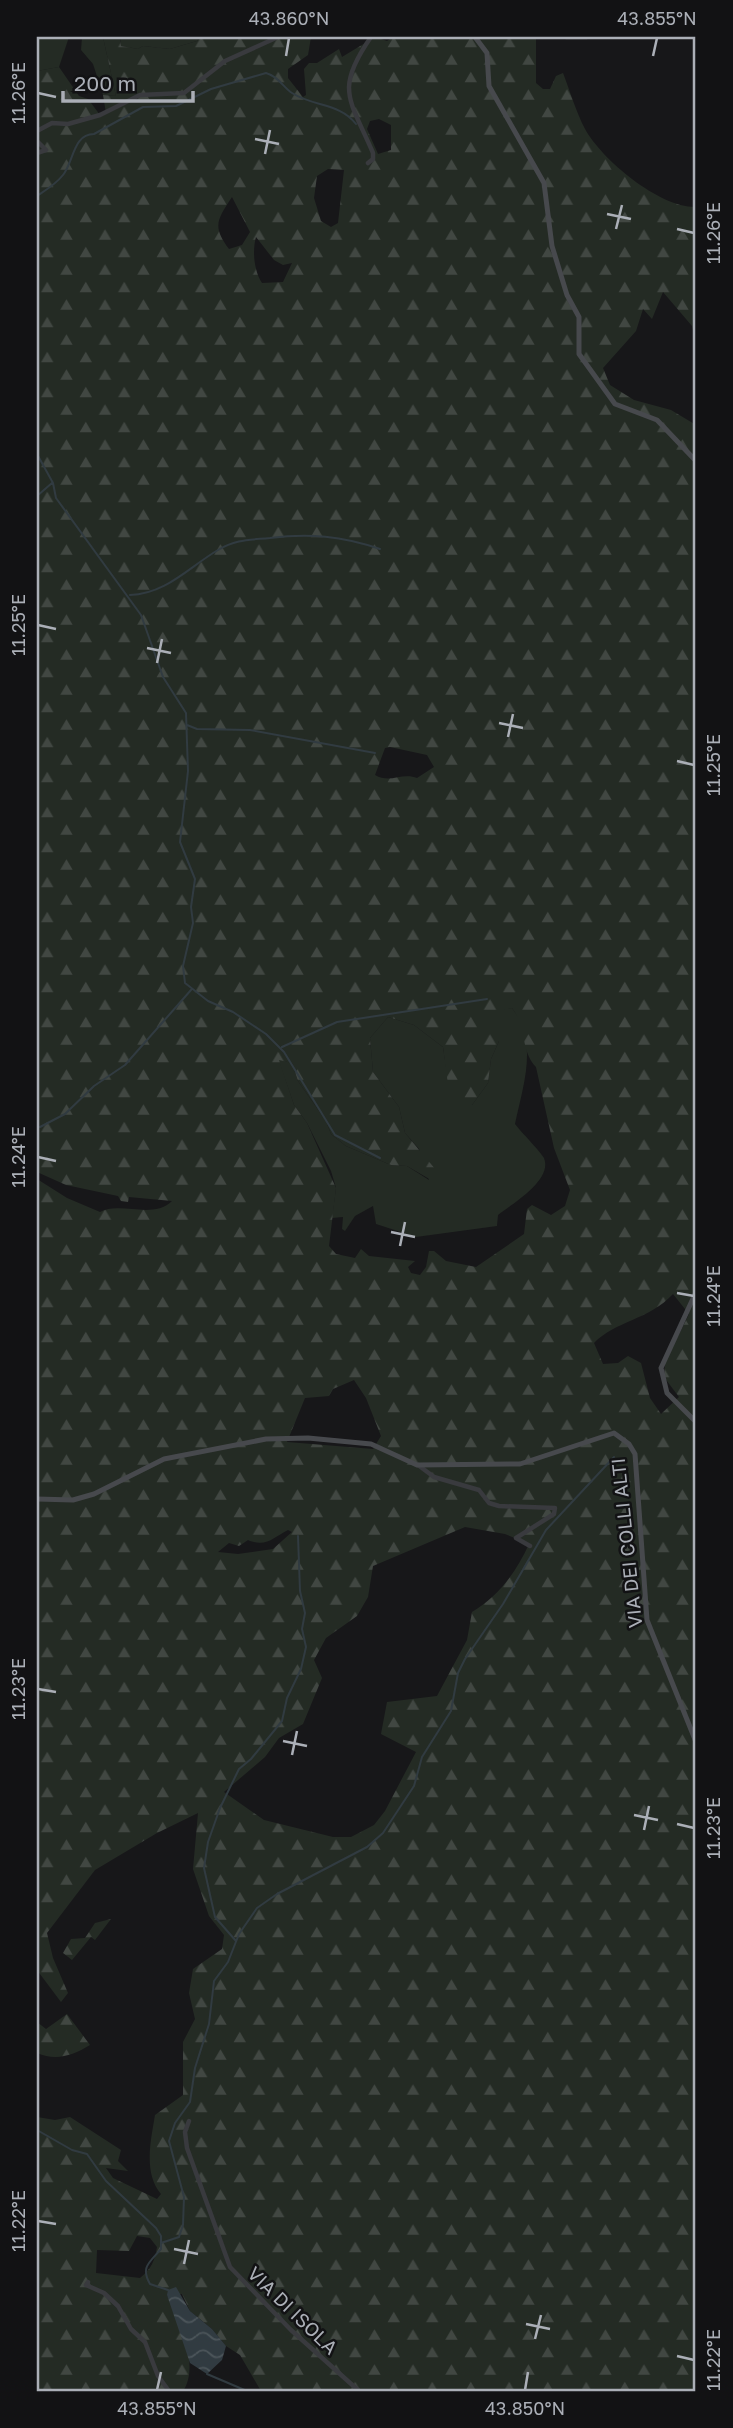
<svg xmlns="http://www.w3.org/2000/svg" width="733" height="2428" font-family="'Golos Text',sans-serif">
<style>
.grass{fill:#242b24}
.forest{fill:url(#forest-firs);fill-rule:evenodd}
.water{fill:url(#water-waves)}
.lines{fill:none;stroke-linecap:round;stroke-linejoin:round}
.stream{stroke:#313b41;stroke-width:2}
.street{stroke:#393a3e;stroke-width:4.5}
.secondary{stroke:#47494d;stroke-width:5}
.ticks{fill:none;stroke:#abafb7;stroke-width:2.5}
.labels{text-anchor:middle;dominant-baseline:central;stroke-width:5;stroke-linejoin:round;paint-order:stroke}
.street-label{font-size:19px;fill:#abafb7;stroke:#121214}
.neatline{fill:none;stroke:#abafb7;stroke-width:2.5}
.ticks-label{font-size:18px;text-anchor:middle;fill:#abafb7}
</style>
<defs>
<pattern id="forest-firs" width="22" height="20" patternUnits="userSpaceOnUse" patternTransform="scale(1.75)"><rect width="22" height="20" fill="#242b24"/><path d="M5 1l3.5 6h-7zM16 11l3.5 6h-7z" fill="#414742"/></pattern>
<pattern id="water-waves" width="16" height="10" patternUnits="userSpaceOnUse" patternTransform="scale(1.75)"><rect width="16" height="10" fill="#313b41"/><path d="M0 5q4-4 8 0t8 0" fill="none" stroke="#4c555a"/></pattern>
</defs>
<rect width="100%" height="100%" fill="#171719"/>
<path class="grass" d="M37,37H69L59,67L37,71Z
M82,37H103L116,96L103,95L93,64L81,50Z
M120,37H200L197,41L170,49L143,46L138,49L121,46Z
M512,1008C539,1042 523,1086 515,1124C522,1133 540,1151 544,1158C553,1180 512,1204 498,1215L497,1226L416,1237L376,1224L373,1206L355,1216L345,1231L342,1229L343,1217L332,1218L336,1188L331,1171L307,1123L294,1105L278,1059L292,1063L298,1081L326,1121L331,1134L346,1146L391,1165L407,1166L429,1180L419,1149L405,1133L399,1107L373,1072L370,1038L388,1017L414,1025L443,1047L446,1067L472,1105L488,1083L491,1059L499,1041V1010Z"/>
<path class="forest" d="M103,37H120L121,46L138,49L143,46L170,49L197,41L200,37H311L308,55L288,69V78L303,97L306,95L304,69L309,63H317L339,49L342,57L375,37L387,41L393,37H536V83L543,89H550L556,76L563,73C570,91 576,112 585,129C602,160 660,208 696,207V342L692,326L663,292L652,319L643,309L636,331L603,368L610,385L634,400L671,410L696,425V2391H261L240,2355L226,2346L212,2329L190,2311L182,2294L167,2295C180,2321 200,2366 183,2391H37V2117L55,2120L70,2117L121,2150L118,2161L128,2171L106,2168L113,2178L157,2199L161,2194C143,2173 151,2140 155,2115L183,2095V2042L195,2019L189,1993L193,1969L222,1949L224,1935L209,1916L193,1869L198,1813L157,1833L95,1870L47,1933L53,1958L68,1993L61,2002L37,1970V1179L67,1198L100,1212C120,1201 153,1220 172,1201L129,1197L128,1202L121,1201L118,1196L66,1185L37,1172V71L59,67L79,96L88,99L100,115L106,113L103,95L116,96ZM379,119L391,125V150L378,154L367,129L370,121ZM328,169L344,170L338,223L331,227L321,221L314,198L317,176ZM232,197L250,232L242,245L229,249C212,226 217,220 232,197ZM256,237L274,260L283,265L292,263L283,282L262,283C254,271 252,251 256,237ZM390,747L427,755L434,767L417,778C402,772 390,784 375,775L385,748ZM512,1008C526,1026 521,1052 536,1067L554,1148L570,1190L565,1206L551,1215L532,1205L527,1209L524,1234L476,1267L446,1261L434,1251H429L426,1267L420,1275L411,1273L408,1267L415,1261L369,1256L361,1249L355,1258L336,1254L329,1246L336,1188L307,1123L294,1105L279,1060L292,1063L298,1081L326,1121L331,1134L346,1146L391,1165L407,1166L438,1184L441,1176L405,1133L399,1107L373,1072L370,1038L388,1017L414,1025L443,1047C447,1071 444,1102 472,1105L488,1083L491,1059L499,1041V1011ZM673,1294L689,1314L665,1363L664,1377L679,1397L661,1414L650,1398L641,1363L628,1356L618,1363L603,1364L594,1343C615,1321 649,1320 673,1294ZM354,1380L366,1398L381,1436L373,1449L287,1442L305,1398L329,1396L333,1389ZM465,1527L505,1534L529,1544C517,1571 498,1597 472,1612L467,1640L437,1696L387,1702L381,1734L416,1752L385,1811L374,1825L351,1837H333L264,1820L224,1792L265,1757L279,1738L303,1724L322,1678L314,1660L326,1638L357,1616L368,1597L373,1566ZM288,1530L292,1532L273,1549L238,1554L218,1552L229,1543L239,1546L248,1540C266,1548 274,1537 288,1530ZM137,2236L150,2238L157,2247C155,2261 151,2269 140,2278L96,2273L97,2250L129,2251Z
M111,1919L95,1940L91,1937L72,1960L63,1953L71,1939L85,1938L95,1923Z
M67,2014L90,2045C72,2056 56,2061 37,2053V2022L46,2029Z"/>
<path class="water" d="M176,2287L190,2311L212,2329L226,2346L222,2360L207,2374L190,2363L167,2295L168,2290Z"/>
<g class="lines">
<path class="stream" d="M37,196C46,190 56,184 63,175C74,161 73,134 94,134L143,107L176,106L211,89L266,73C278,76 283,87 292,93C314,107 340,103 356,124
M37,378V393
M37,454L53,483L56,498L141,615L163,677L186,713L188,771L180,842L195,879L191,907L193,923L183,966L185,983L208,1001L233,1012L266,1034L284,1052L335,1135L380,1158
M37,496L52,483
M130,595C166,594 189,567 218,550C236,539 250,540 270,538C309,533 342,536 380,549
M187,725L197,729L250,730L375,753
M282,1047L337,1022L487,999
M40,1127L65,1114L94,1086L125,1065L191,990
M236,1941L215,1917L204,1868L208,1842L220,1808L239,1769L251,1759L282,1721L287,1698L301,1669L306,1647L302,1629L305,1613L300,1591L298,1536
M37,2130L72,2150L87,2154L106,2181L156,2228L161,2236V2249C150,2262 140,2267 150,2284L168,2290
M161,2243L179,2237L183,2225L184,2197L169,2141L175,2123L190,2102L195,2068L209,2024L214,1981L228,1962L239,1934L257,1908L277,1894L367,1847L383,1833L414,1786L422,1757L451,1711L458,1673L465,1659L503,1604L546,1530L614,1457
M207,2374L247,2391"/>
<path class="street" d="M566,37H587
M37,131L52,123L68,124L100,115L140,95L184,93L225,61L278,37
M37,141L46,150L37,153
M368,163L373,159V153C350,99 334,90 371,37
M418,1465L434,1477L479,1490L489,1503L499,1506L555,1508L554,1514L516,1538L530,1546
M189,2121L185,2132L187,2148L230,2267L291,2330L359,2391
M88,2282L86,2285L104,2293L118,2306L131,2329L145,2342L158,2376L169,2391"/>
<path class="secondary" d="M475,37L487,53L489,86L544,183L552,246L567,295L579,317V354L615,404L657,420L696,461
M696,1292L661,1368L667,1393L696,1422
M37,1499L73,1500L94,1494L164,1459L266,1439L308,1438L371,1444L417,1465L520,1464L614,1433L629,1444L635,1454L647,1620L696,1742"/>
</g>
<path class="ticks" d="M286,56L289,38M653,56L657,38M38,93L56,97M255,139L279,144M265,154L270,130M607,214L631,219M616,229L622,205M677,229L694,233M38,625L56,629M147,648L171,653M157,663L162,639M499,723L523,728M508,737L513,714M677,761L694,765M38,1157L56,1161M391,1232L415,1237M400,1246L405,1222M677,1293L694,1296M38,1689L56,1692M283,1741L307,1746M292,1755L297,1731M634,1815L658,1820M677,1824L694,1828M644,1830L649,1806M38,2221L56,2224M174,2249L198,2254M184,2264L189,2240M526,2324L550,2329M535,2339L541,2315M677,2356L694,2360M157,2390L161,2372M525,2390L528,2372"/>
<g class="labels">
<g class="street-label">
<text transform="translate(626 1543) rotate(-96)">VIA DEI COLLI ALTI</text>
<text transform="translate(293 2310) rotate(44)">VIA DI ISOLA</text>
</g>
</g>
<rect width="733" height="2428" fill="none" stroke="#121214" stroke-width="77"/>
<path d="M63 91v10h130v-10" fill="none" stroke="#abafb7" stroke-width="3.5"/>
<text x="74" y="91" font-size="21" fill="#abafb7" stroke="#121214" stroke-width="5" paint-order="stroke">200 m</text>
<rect x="38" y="38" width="656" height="2352" class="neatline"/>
<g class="ticks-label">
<text x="289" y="25">43.860°N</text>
<text x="657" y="25">43.855°N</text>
<text transform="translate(19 93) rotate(-90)" y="6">11.26°E</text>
<text transform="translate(714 233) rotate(-90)" y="6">11.26°E</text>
<text transform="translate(19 625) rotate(-90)" y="6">11.25°E</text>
<text transform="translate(714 765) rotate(-90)" y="6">11.25°E</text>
<text transform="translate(19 1157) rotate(-90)" y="6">11.24°E</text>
<text transform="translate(714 1296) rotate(-90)" y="6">11.24°E</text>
<text transform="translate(19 1689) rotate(-90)" y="6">11.23°E</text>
<text transform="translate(714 1828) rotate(-90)" y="6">11.23°E</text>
<text transform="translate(19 2221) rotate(-90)" y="6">11.22°E</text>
<text transform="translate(714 2360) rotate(-90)" y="6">11.22°E</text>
<text x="157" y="2415">43.855°N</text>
<text x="525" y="2415">43.850°N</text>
</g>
</svg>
